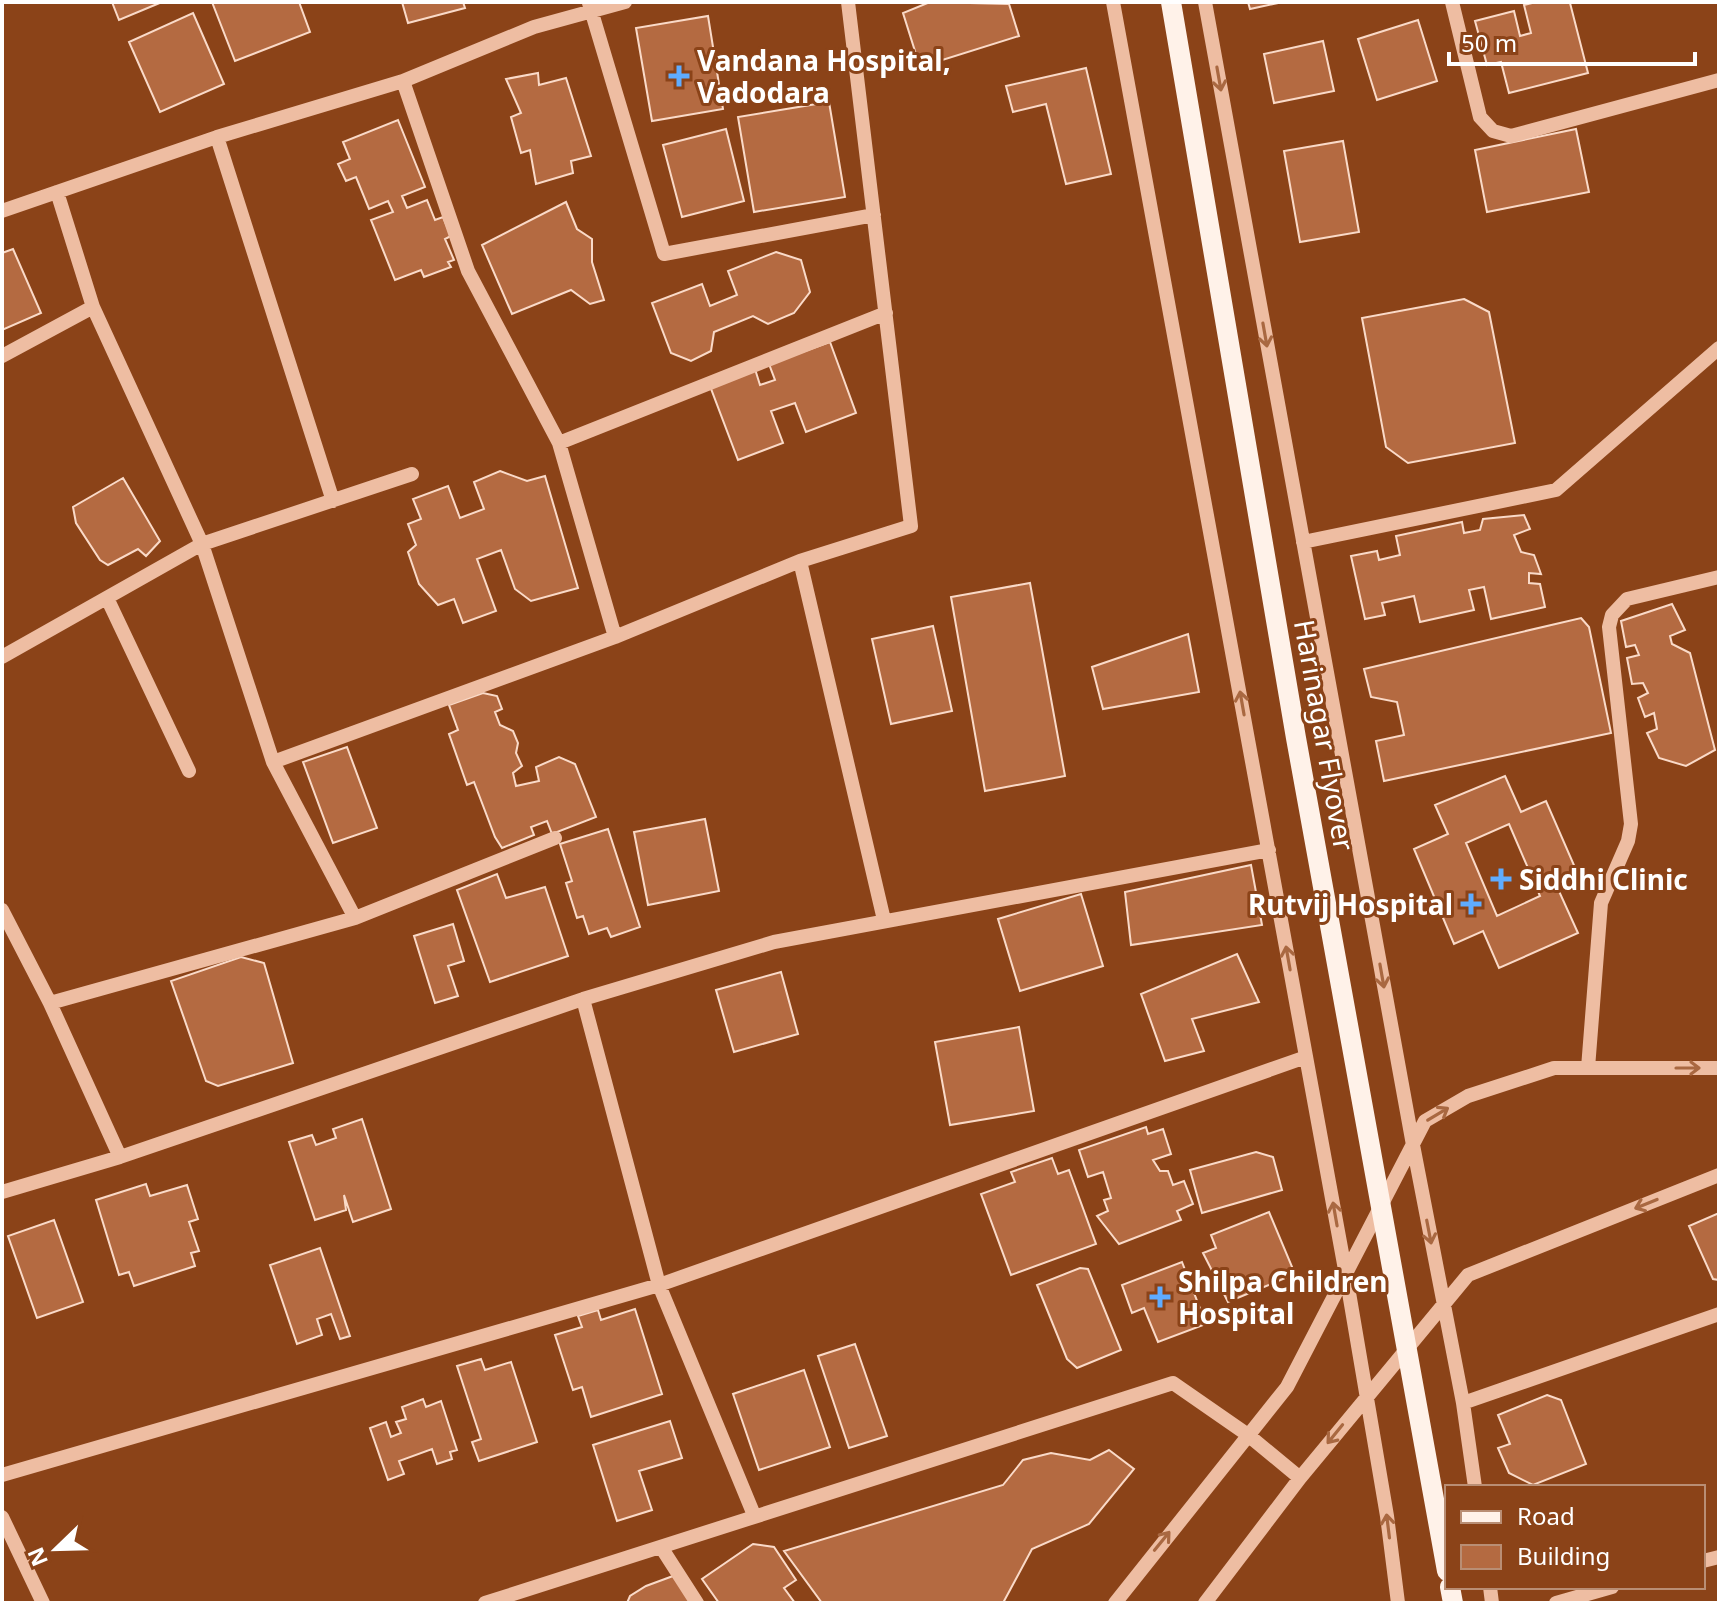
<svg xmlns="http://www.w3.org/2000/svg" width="1721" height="1605" font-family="'Noto Sans',sans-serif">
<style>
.building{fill:#b46a41;stroke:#fadac8;stroke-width:2;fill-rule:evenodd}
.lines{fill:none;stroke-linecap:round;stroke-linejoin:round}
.minor{stroke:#eebda2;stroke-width:14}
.major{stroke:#fff2e9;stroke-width:20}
.major-bridge{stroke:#fff2e9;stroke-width:20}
.oneway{stroke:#a96841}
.poi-dot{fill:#5facff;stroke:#8b4318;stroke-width:3}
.labels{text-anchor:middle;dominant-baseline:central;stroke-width:6;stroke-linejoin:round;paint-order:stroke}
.poi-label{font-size:28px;font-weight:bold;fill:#fff;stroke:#8b4318;text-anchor:start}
.street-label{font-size:28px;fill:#fff;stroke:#8b4318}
</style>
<rect width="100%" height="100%" fill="#8b4318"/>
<path class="building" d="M112,2H162L119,20Z
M212,2H299L310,32L235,61Z
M402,2H463L465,8L408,23Z
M930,2L1009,4L1019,36L920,67L903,13Z
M1248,2H1283L1250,9Z
M1536,2L1570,3L1588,73L1509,93L1501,62L1487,65L1475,21L1514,11L1520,36L1531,33L1524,5Z
M193,13L224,84L160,112L129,42Z
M708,16L723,109L652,121L636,28Z
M1418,20L1437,81L1377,100L1358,39Z
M1323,41L1334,91L1274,103L1264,54Z
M1086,68L1111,174L1066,184L1046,104L1013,112L1006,86Z
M538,73L539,85L566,78L591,156L571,161L573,173L536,184L530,150L521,153L511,117L521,113L506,79Z
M829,102L845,197L754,212L738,117Z
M398,120L425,187L402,196L407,208L427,200L435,220L443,217L451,236L445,239L454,260L448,262L451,267L424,277L421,270L395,280L371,220L393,212L388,201L369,209L356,177L346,181L338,164L350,159L343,142Z
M726,129L744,201L682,217L663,145Z
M1576,129L1589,192L1487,212L1475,150Z
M1343,141L1359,232L1300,242L1284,151Z
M566,202L577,229L592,239V262L604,300L590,304L571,290L512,314L482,245Z
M13,249L41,313L2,330V253Z
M776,252L801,260L810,292L794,313L768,324L753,316L714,332L711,351L691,361L671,353L652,303L702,284L710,306L737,295L728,271Z
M1464,299L1489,312L1515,443L1408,463L1386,447L1362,318Z
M830,342L856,413L806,432L795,403L771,411L783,443L738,460L710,386L755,369L760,385L775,380L769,364Z
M500,471L527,481L545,476L578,588L531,601L515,589L501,550L477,559L496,611L463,623L454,599L438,605L419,584L408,552L416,545L408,524L421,519L413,499L448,486L460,518L484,509L474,482Z
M123,478L160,541L146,556L138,549L108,565L100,560L76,523L73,507Z
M1524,515L1530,529L1514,535L1521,552L1534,555L1541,574L1529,573V583L1540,584L1545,607L1491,619L1484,587L1469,590L1474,610L1420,622L1414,596L1382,603L1385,615L1365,619L1351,556L1377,551L1379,560L1400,555L1396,536L1462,522L1464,533L1480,530L1483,519Z
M1030,583L1065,776L985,791L951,597Z
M1672,604L1685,630L1670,636L1672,644L1690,653L1715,750L1686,766L1659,758L1647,733L1657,729L1654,713L1645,717L1638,698L1648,693L1643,683L1632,684L1627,658L1639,655L1635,645L1626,647L1621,621Z
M1581,618L1589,627L1611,733L1384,781L1376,741L1404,735L1397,702L1371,697L1364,669Z
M933,626L952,711L891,724L872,639Z
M1188,634L1199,692L1103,709L1092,667Z
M483,693L497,696L502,709L495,712L500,725L513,731L518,743L516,753L522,766L513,773L516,786L539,781L536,767L559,757L575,764L596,817L552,834L547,821L531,827L534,835L502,848L495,837L474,782L467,785L449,734L458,730L449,705Z
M347,747L377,828L333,843L303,762Z
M1505,776L1521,812L1546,801L1580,879L1558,889L1578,933L1499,968L1483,931L1454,944L1414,849L1448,834L1435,805ZM1509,824L1540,896L1497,916L1466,843Z
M705,819L719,891L648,905L634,832Z
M608,829L640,927L611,937L607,928L589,934L583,916L577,918L566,883L572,881L560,844Z
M1251,865L1262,925L1131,945L1125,892Z
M497,874L506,898L545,887L568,956L490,982L457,890Z
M1081,894L1103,966L1020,991L998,919Z
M453,924L464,961L448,966L458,996L435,1003L414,936Z
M1237,954L1259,1002L1192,1019L1204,1051L1165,1061L1141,994Z
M241,957L264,963L293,1063L218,1086L206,1081L171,981Z
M781,972L798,1034L734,1052L716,990Z
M1019,1027L1034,1111L950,1125L935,1042Z
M362,1119L391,1209L353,1222L344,1195L346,1210L315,1220L289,1142L312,1135L316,1145L336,1138L333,1129Z
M1146,1127L1148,1134L1163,1129L1171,1154L1153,1160L1160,1171H1168L1173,1185L1184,1181L1193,1204L1177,1211L1181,1220L1119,1244L1097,1216L1108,1211L1104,1200L1111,1198L1103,1172L1088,1177L1079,1150Z
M1256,1152L1273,1157L1282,1190L1202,1213L1190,1170Z
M1052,1158L1058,1174L1069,1170L1096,1244L1011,1275L981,1194L1015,1182L1011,1172Z
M146,1184L150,1196L187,1185L198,1219L189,1222L199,1251L191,1253L195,1266L134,1286L129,1272L119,1275L96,1200Z
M1269,1212L1295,1274L1228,1302L1203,1253L1216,1248L1211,1235Z
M1719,1213V1280L1713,1279L1689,1226Z
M54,1220L83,1302L37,1318L8,1236Z
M320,1248L350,1336L340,1339L331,1314L317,1319L322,1335L297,1344L270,1265Z
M1182,1262L1206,1324L1158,1342L1144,1308L1132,1313L1122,1285Z
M1080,1268L1088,1269L1121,1350L1077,1368L1067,1359L1037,1285Z
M635,1309L662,1394L591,1417L582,1387L573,1390L555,1335L582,1327L578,1316L598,1310L601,1320Z
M855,1344L887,1436L849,1448L818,1356Z
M481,1359L485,1370L511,1362L537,1442L479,1461L472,1442L481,1439L457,1366Z
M804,1370L830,1447L759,1470L733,1394Z
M1547,1395L1561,1400L1586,1464L1533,1485L1509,1473L1498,1448L1510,1444L1498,1415Z
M423,1399L426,1407L441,1401L457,1450L450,1452L452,1459L437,1464L432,1449L399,1461L404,1474L388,1480L370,1428L386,1422L391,1437L401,1433L396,1422L406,1419L402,1407Z
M670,1421L682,1458L639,1471L652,1510L617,1521L593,1445Z
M1109,1450L1134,1469L1089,1524L1032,1549L1003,1603H822L784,1551L1003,1485L1023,1460L1051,1453L1090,1460Z
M753,1544L774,1547L796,1580L784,1588L795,1603H719L702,1579Z
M673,1576L693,1603H627L630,1596L646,1586Z"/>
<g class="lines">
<path class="minor" d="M1113,2L1346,1275L1387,1516L1398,1603
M1205,2L1413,1145L1463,1403L1475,1487
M1452,2L1480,117L1493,131L1511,136L1719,80
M589,3L664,254L874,215
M403,81L468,271L559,443L615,637
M217,137L333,501
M57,192L93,307L202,544L273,762L355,918
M2,211L217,137L403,81L534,27L625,2
M2,356L93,307
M559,443L886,313
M1303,542L1556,490L1719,348
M800,561L884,920
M107,598L189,771
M2,657L202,544L412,474
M273,762L615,637L800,561L911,526L848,2
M2,910L50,1003L355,918L555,838
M583,999L659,1285L754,1515
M50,1003L120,1157
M1588,1068L1601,903L1628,841L1631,824L1609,627L1612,615L1627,599L1719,577
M2,1192L120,1157L583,999L774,942L1269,850
M1463,1403L1719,1314
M2,1475L659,1285L1306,1057
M2,1517L43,1603
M661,1547L697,1603
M1703,1561L1719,1557
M1490,1587L1492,1603
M485,1603L1173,1383L1248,1435L1300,1478
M1115,1603L1287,1387L1425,1121L1468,1096L1554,1068H1719
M1205,1603L1300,1478L1468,1275L1719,1175
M1556,1603L1612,1587"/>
<path class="major" d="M1450,1587L1453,1603"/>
<path class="major-bridge" d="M1171,2L1296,738L1447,1571"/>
</g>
<defs><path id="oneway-shaft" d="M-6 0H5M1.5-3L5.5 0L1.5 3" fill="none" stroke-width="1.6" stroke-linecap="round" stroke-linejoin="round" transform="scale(2)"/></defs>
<g class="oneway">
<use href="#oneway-shaft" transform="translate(1219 79) rotate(80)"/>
<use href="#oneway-shaft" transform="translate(1265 335) rotate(80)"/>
<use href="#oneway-shaft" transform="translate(1242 703) rotate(-100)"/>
<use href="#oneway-shaft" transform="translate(1288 958) rotate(-100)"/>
<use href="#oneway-shaft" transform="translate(1382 976) rotate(80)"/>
<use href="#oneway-shaft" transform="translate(1688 1068)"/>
<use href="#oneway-shaft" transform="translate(1438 1114) rotate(-31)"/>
<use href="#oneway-shaft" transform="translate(1646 1204) rotate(158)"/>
<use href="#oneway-shaft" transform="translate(1335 1214) rotate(-100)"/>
<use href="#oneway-shaft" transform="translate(1429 1232) rotate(79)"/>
<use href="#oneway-shaft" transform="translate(1335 1434) rotate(129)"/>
<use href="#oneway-shaft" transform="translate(1388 1526) rotate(-97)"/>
<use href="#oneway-shaft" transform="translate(1162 1541) rotate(-51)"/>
</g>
<g class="poi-dot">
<path d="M675 64h8v8h8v8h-8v8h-8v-8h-8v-8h8z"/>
<path d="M1497 867h8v8h8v8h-8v8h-8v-8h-8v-8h8z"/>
<path d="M1467 892h8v8h8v8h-8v8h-8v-8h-8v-8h8z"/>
<path d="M1156 1285h8v8h8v8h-8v8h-8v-8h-8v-8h8z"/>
</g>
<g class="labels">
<g class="poi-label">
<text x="697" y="60">Vandana Hospital,<tspan x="697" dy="32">Vadodara</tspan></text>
<text x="1519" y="879">Siddhi Clinic</text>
<text x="1453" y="904" text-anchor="end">Rutvij Hospital</text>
<text x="1178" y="1281">Shilpa Children<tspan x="1178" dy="32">Hospital</tspan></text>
</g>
<g class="street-label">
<text transform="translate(1325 735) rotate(80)">Harinagar Flyover</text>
</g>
</g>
<rect width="1721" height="1605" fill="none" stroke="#ffffff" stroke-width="8"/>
<rect x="1445" y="1485" width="260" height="104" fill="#8b4318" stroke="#b98e74" stroke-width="2"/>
<rect x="1461" y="1511" width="40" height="12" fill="#fff2e9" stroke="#b98e74" stroke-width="2"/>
<text x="1517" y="1525" font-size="24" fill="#ffffff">Road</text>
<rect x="1461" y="1545" width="40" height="24" fill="#b46a41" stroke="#b98e74" stroke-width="2"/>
<text x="1517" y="1565" font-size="24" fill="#ffffff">Building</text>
<g transform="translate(56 1549) rotate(247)" stroke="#8b4318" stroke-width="6" paint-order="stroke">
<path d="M0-6L14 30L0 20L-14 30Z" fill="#ffffff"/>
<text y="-12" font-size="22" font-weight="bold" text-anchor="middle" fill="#ffffff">N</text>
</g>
<path d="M1449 52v12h246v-12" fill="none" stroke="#ffffff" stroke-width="4"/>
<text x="1461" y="52" font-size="24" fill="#ffffff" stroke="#8b4318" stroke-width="6" paint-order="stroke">50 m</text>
</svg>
